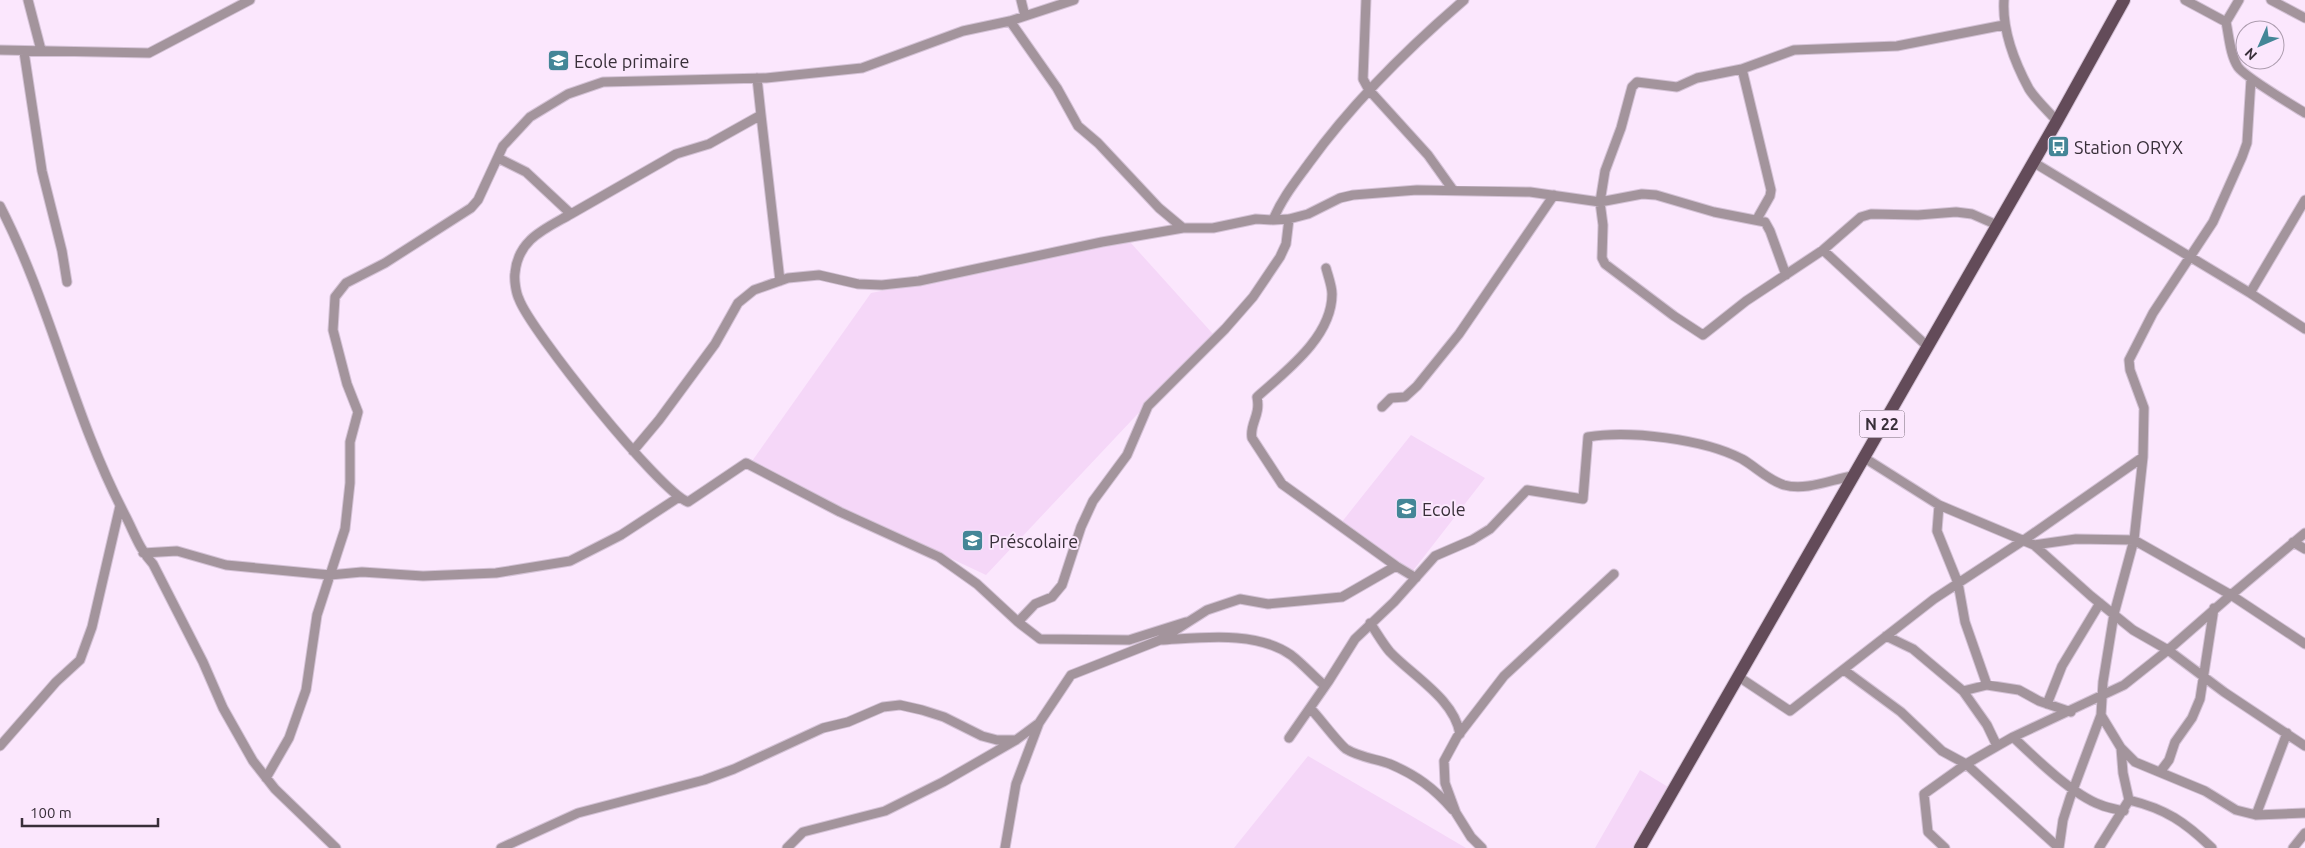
<svg xmlns="http://www.w3.org/2000/svg" width="2305" height="848" font-family="Ubuntu,sans-serif">
<style>
.built{fill:#f5d7f8}
.lines{fill:none;stroke-linecap:round;stroke-linejoin:round}
.street-casing{stroke:#d4c2d6;stroke-width:11}
.primary-casing{stroke:#d4c2d6;stroke-width:14}
.street{stroke:#a3949c;stroke-width:9}
.primary{stroke:#634b59;stroke-width:12}
.labels{text-anchor:middle;dominant-baseline:central;stroke-width:4;stroke-linejoin:round;paint-order:stroke}
.shield{fill:#fbe7fd;stroke:#726674;stroke-width:1}
.shield-label{font-size:16px;font-weight:bold;fill:#382f39}
.poi-label{font-size:18px;fill:#382f39;stroke:#fbe7fd;text-anchor:start}
</style>
<rect width="100%" height="100%" fill="#fbe7fd"/>
<path class="built" d="M1130,242L1213,334L986,575L750,464L871,293Z
M1411,435L1485,478L1412,572L1341,523Z
M1308,756L1403,811L1466,848H1234Z
M1640,770L1673,790L1640,848H1595Z"/>
<g class="lines">
<defs>
<path id="street" d="M28,0L41,50
M1021,0L1025,16
M1366,0L1363,79L1369,90L1428,155L1453,190
M2004,0C2002,30 2015,63 2029,89C2036,100 2048,111 2057,121
M2185,0L2226,22
M2239,0L2226,22C2229,36 2230,55 2238,67C2245,77 2292,105 2305,113
M2271,0L2305,18
M1010,21L1057,88L1078,126L1098,143L1159,208L1183,228
M0,50L149,53L250,0
M24,52L42,171L62,251L67,282
M1742,69L1771,190L1770,196L1757,219
M761,115L780,281
M498,158L526,172L571,214C545,229 518,239 515,273C514,280 516,293 519,299C530,330 660,492 688,502L746,463L840,512L939,557L977,584L1018,622L1040,639L1129,640L1186,622
M2033,162L2250,293L2305,329
M0,206C51,305 73,416 125,515C134,532 139,549 153,564L203,662L223,708L253,761L275,789L336,848
M571,214L676,154L709,144L761,115L757,78
M1273,220L1289,219L1308,214L1340,198L1353,195L1417,190L1530,192L1600,202L1642,194L1656,195L1714,212L1765,222L1770,231L1786,275
M1823,250L1861,217L1871,214L1918,215L1956,212L1972,214L1997,225
M1326,268C1328,276 1332,286 1332,294C1332,337 1286,371 1257,397C1261,416 1249,424 1252,438L1282,484L1396,566
M2250,293L2305,200
M1927,346L1823,250L1746,301L1703,335L1674,316L1605,264L1602,258L1603,225L1600,202L1605,171L1621,128L1632,87L1637,82L1677,87L1697,78L1742,69L1794,50L1897,46L2004,25
M1382,407L1391,398L1405,397L1417,386L1459,334L1554,195
M633,451L659,420L715,344L738,303L754,290L788,278L819,275L858,284L882,285L919,281L1102,242L1183,228H1213L1256,219L1273,220C1282,198 1296,181 1309,163C1353,102 1407,49 1464,0
M1863,457L1939,505L2034,545L2091,596L2133,630L2168,650L2224,692L2305,746
M1939,505L1937,531L1958,583L1965,622L1987,685
M2293,542L2305,549
M2034,545L2076,539L2134,540L2231,595L2305,533
M143,553L177,551L226,565L330,575L362,572L423,576L496,573L570,561L621,535L679,497
M1018,622L1035,604L1052,597L1062,585L1081,527L1093,501L1127,455L1148,406L1225,329L1253,297L1280,257L1286,244L1289,219
M1370,623C1377,633 1383,644 1390,652C1414,677 1454,699 1460,734
M1886,636L1913,649L1963,691L1987,685L2019,690L2039,701L2071,712
M1160,640C1200,638 1256,630 1291,655C1303,664 1314,677 1325,686
M1844,670L1901,712L1942,751L1966,764L2059,848
M1739,677L1790,711L1934,599L2024,540L2143,457
M1963,691L1987,725L1997,746
M2047,704L2062,666L2100,603
M1310,708C1319,717 1338,743 1346,749C1359,757 1376,759 1390,764C1416,775 1434,788 1453,810
M2101,715L2121,748L2135,762L2205,791L2236,810L2256,815
M2287,733L2256,815L2305,813
M2013,737C2035,758 2073,795 2101,805C2108,808 2116,809 2124,811
M1289,738L1328,682L1355,639L1394,602L1435,556L1472,540L1490,529L1527,490L1583,499L1588,437C1629,430 1704,439 1742,459C1756,467 1768,480 1784,485C1806,491 1830,480 1852,476
M0,746L56,682L80,660L92,627L120,506
M2121,748L2123,773L2129,800
M2160,772L2169,760L2175,742L2192,718L2200,699L2214,608
M266,778L289,738L306,690L317,615L345,529L350,483V442L358,412L347,384L333,330L335,297L346,283L385,263L471,208L478,200L503,146L530,117L568,94L603,82L766,78L862,68L963,31L1010,21L1074,0
M501,848L578,813L704,780L734,769L823,728L848,722L883,707L900,705L922,710L944,717L982,736L997,740H1016
M787,848L803,832L885,811L943,782L1016,740L1039,723L1071,675L1160,640L1207,610L1240,599L1268,604L1342,597L1396,566L1416,578
M1005,848L1016,784L1039,723
M1482,848L1471,837L1456,813L1445,783L1444,761L1457,737L1504,676L1614,574
M1945,848L1928,832L1924,794L1966,764L2013,737L2124,685L2168,650L2231,595L2305,644
M2059,848L2063,820L2070,798L2101,715L2103,682L2114,614L2134,540L2143,457L2144,408L2130,370L2129,360L2153,313L2213,222L2242,157L2247,143L2251,79
M2099,848L2129,800C2166,809 2185,822 2212,848
M2293,848L2305,833"/>
<path id="primary" d="M1640,848L2057,121L2124,0"/>
</defs>
<use href="#street" class="street-casing"/>
<use href="#primary" class="primary-casing"/>
<use href="#street" class="street"/>
<use href="#primary" class="primary"/>
</g>
<defs>
<symbol id="school-square" viewBox="-11 -11 22 22"><rect x="-9" y="-9" width="18" height="18" rx="4" fill="#448697" stroke="#fbe7fd"/><path d="M0-5L7-2L0 1L-7-2ZM-4 1L0 2.5L4 1V4Q0 6-4 4Z" fill="#fff"/></symbol>
<symbol id="bus-square" viewBox="-11 -11 22 22"><rect x="-9" y="-9" width="18" height="18" rx="4" fill="#448697" stroke="#fbe7fd"/><path d="M-5-6H5V4H4V6H2V4H-2V6H-4V4H-5ZM-3.5-4V0h7V-4ZM-3.5 1.2v1.5H-2V1.2ZM2 1.2v1.5H3.5V1.2Z" fill="#fff"/></symbol>
</defs>
<g fill-rule="evenodd">
<use href="#school-square" x="546" y="48" width="25" height="25"/>
<use href="#bus-square" x="2046" y="134" width="25" height="25"/>
<use href="#school-square" x="1394" y="496" width="25" height="25"/>
<use href="#school-square" x="960" y="528" width="25" height="25"/>
</g>
<g class="labels">
<rect class="shield" x="1859.5" y="410.5" width="45" height="27" rx="4"/>
<g class="shield-label">
<text x="1882" y="424">N 22</text>
</g>
<g class="poi-label">
<text x="574" y="61">Ecole primaire</text>
<text x="2074" y="147">Station ORYX</text>
<text x="1422" y="509">Ecole</text>
<text x="989" y="541">Préscolaire</text>
</g>
</g>
<g transform="translate(2260 45) rotate(225)"><circle r="24" fill="#fbe7fd" stroke="#ad9daf"/>
<path d="M0-4L9 19L0 12L-9 19Z" fill="#448697"/>
<text y="-8" font-size="14" font-weight="bold" text-anchor="middle" fill="#382f39">N</text>
</g>
<path d="M22 818v8h136v-8" fill="none" stroke="#382f39" stroke-width="2.5"/>
<text x="30" y="818" font-size="15" fill="#382f39" stroke="#fbe7fd" stroke-width="4" paint-order="stroke">100 m</text>
</svg>
